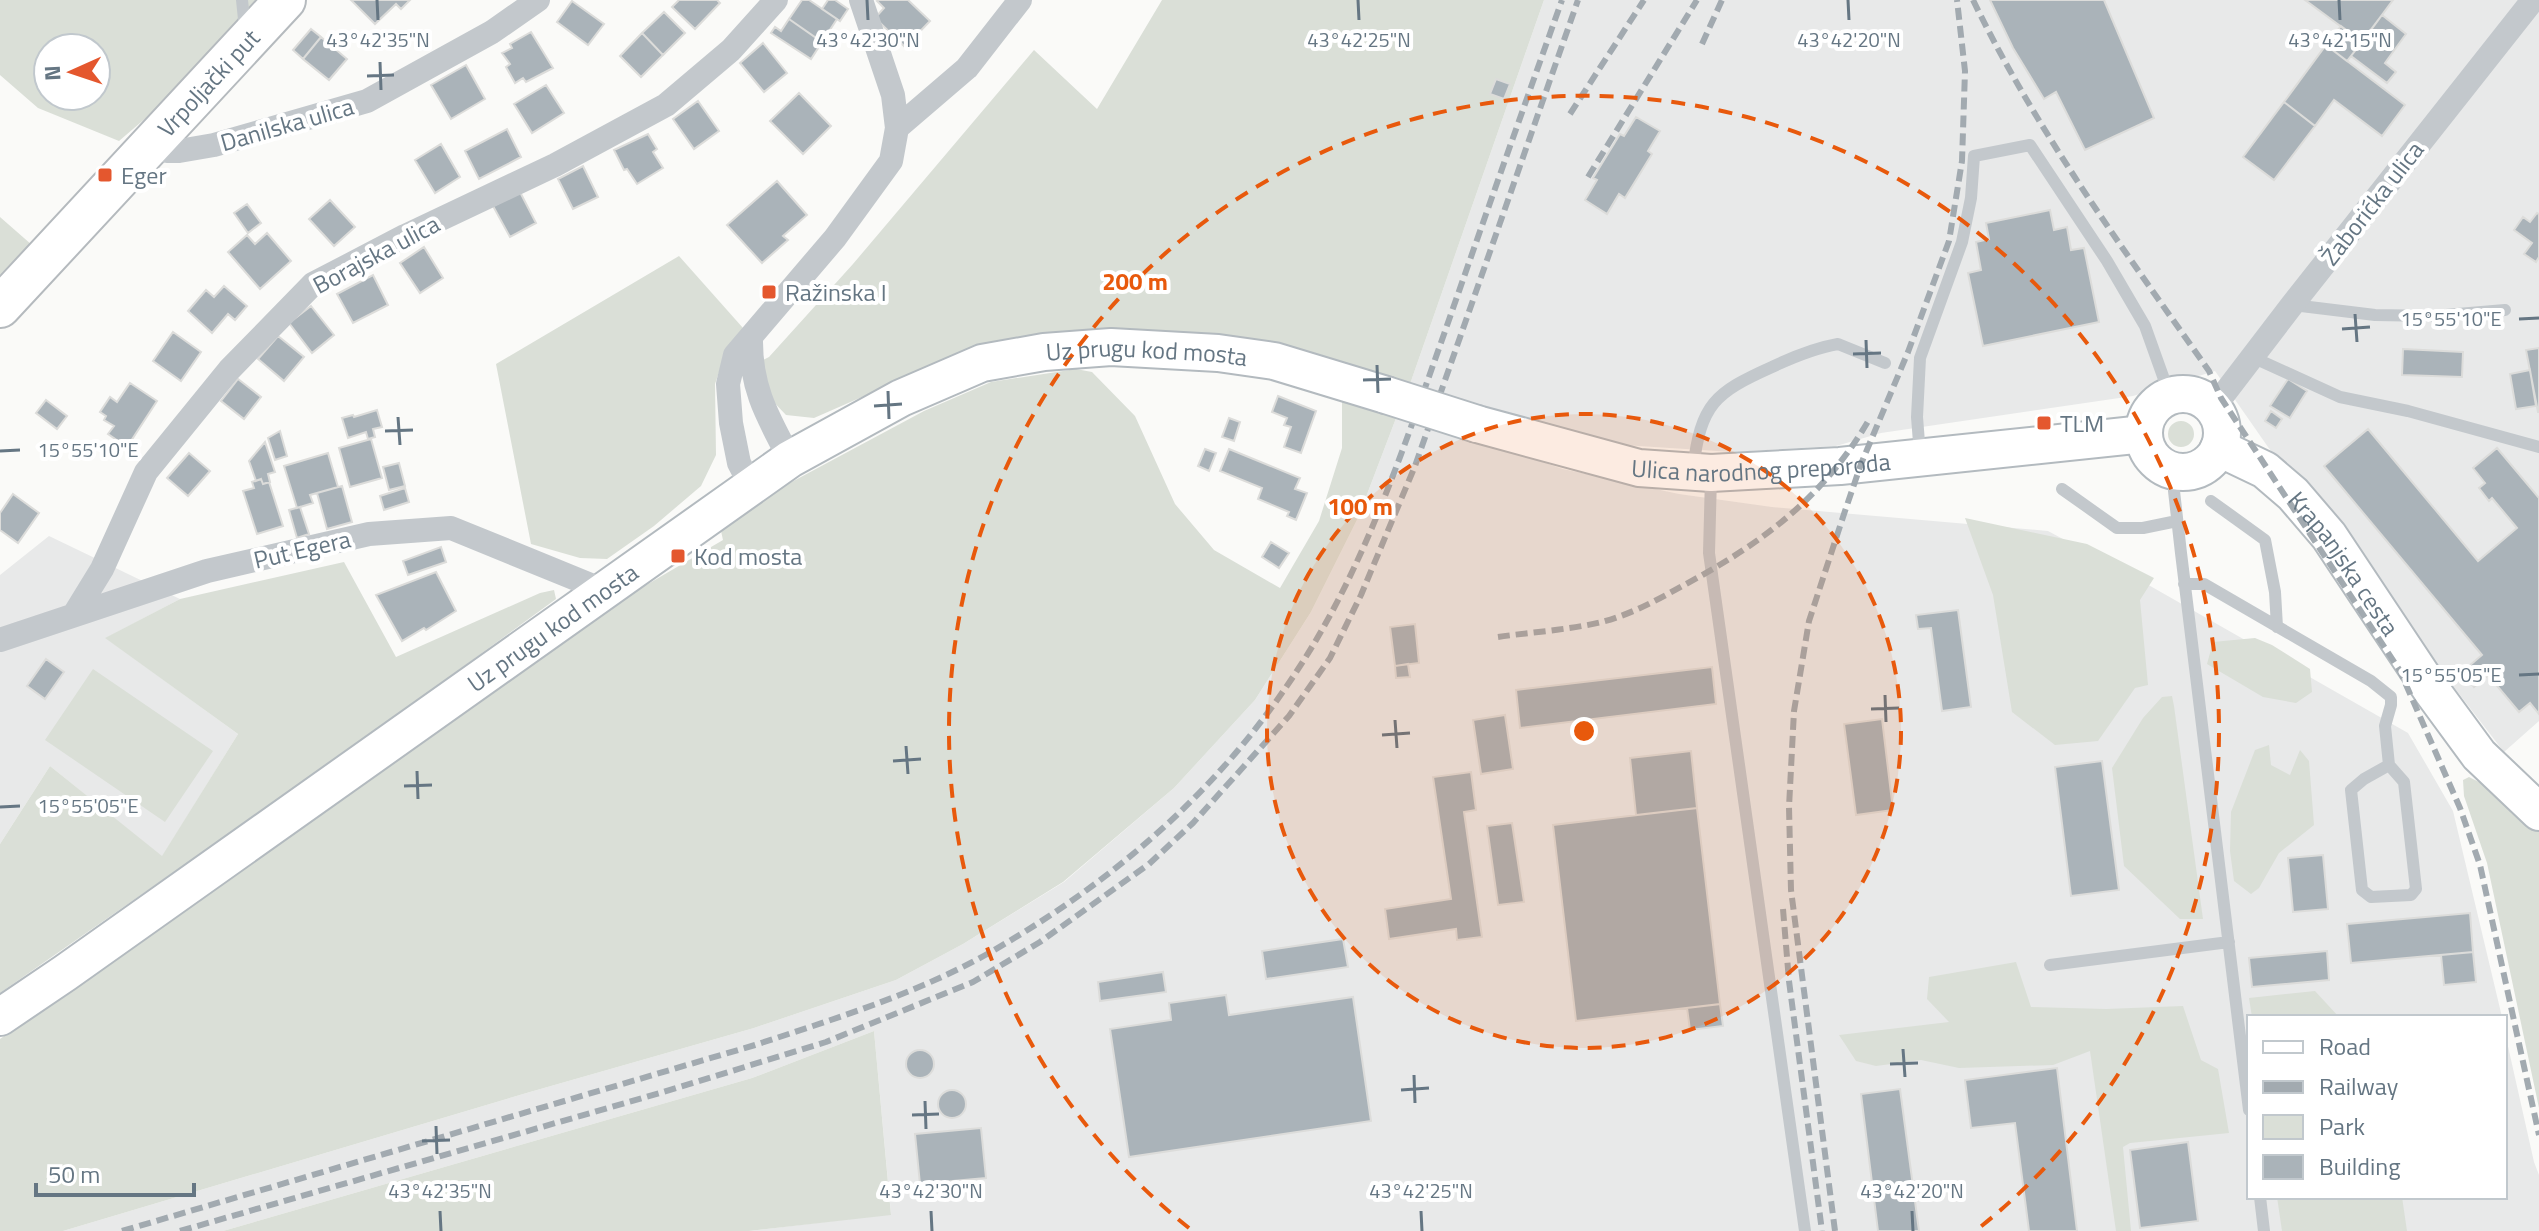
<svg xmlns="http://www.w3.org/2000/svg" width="2539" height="1231" font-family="'Titillium Web',sans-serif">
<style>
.built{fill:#e8e9e9}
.green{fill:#dadfd7;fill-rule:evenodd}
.building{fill:#aab3b9;stroke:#dcdcda;stroke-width:2}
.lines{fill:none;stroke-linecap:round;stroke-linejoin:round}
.secondary-casing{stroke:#b3babf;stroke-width:40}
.primary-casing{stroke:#b5babe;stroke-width:44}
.lane{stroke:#c3c8cc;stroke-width:12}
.street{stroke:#c3c8cc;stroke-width:24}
.secondary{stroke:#fff;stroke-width:36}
.primary{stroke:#fff;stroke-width:40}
.rail{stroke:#a2aab0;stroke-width:6;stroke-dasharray:12 6;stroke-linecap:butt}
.secondary-bridge-casing{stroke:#b3babf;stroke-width:40;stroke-linecap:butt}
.secondary-bridge{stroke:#fff;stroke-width:36}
.ticks{fill:none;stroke:#657683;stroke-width:3}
.ring{fill:none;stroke:#e8590c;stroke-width:4;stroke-dasharray:14 10}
.poi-dot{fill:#e4572e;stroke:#fff;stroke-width:3}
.labels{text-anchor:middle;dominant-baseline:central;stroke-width:8;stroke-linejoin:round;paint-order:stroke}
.street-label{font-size:24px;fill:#657683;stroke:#fff}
.poi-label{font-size:24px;fill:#657683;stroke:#fff;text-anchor:start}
.ticks-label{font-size:20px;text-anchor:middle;fill:#657683;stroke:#fff;stroke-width:8;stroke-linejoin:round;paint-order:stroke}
.centre{fill:#e8590c;stroke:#fff;stroke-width:4}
.ring-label{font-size:24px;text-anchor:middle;font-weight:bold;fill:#e8590c;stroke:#fff;stroke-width:8;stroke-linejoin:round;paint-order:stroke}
</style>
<rect width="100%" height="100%" fill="#fafaf8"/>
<path class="built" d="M1544,0H2539V721L2504,752L2268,447L2215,371L2133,396L1881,433L1836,446L1732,452L1623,445L1409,387Z
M1398,413L1563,469L1679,494L1772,507L2048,531L2145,583L2408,733L2453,811L2502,1017H2249V1197H2505V1033L2534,1162L2539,1175V1231H749L891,1214L874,1031L752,1078L223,1231H63L530,1092L754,1028L896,980L963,944L1064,882L1174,788L1255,700L1311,612L1358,518Z
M49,536L180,599L106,638L238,734L162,857L50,766L0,844V575Z"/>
<path class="green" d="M0,0H261L175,93L119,141L38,108L0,75ZM48,48H96V96H48Z
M1162,0H1544L1409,387L1154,332L1047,333L960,354L814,418L786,415L767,395L759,362L769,357L853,264L1034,50L1097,109Z
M0,217L32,245L0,279Z
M679,256L743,328L723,360L715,384L716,455L701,486L654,526L607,559L580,558L531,544L496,364Z
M1076,369L1092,372L1135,416L1175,504L1214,550L1280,588L1319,521L1342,448V395L1398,413L1358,518L1311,612L1255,700L1174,788L1063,882L963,944L896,980L754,1028L530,1092L63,1231H0V1039L631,594L723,540L721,531L786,485L924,411L991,382Z
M2168 434a13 13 0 1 1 26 0a13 13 0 1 1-26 0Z
M1965,518L2087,544L2154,578L2140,600L2148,685L2135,688L2098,741L2055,745L2012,712L1993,595Z
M344,562L396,657L540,593L554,590L556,599L359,743L0,993V844L50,766L162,856L238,734L105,638L180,599Z
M2255,638L2272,645L2310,669L2312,692L2296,703L2263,697L2207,664L2213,642Z
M93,669L213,751L165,822L45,740Z
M2172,696L2174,706L2203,919H2180L2124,866L2112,768L2143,718L2162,697Z
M2269,745L2271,765L2290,775L2300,750L2309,761L2314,825L2279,853L2259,888L2251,894L2234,881L2230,851L2231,812L2255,750Z
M2469,777L2479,782L2539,831V1108L2487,863L2464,796L2463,780Z
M2016,962L2031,1007L2106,1009L2183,1006L2201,1060L2218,1069L2229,1133L2130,1143L2123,1147L2131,1231H2116L2090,1051L2053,1065L1959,1068L1921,1060L1876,1066L1856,1061L1839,1035L1949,1022L1927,999L1929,977Z
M2315,991L2339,1017H2252L2249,998Z
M874,1031L891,1215L749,1231H223L752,1078Z
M2277,1197H2402L2407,1231H2282Z"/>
<path class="building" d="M351,0H410L401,9L396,4L375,24Z
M679,0H717L720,3L695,29L672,7Z
M802,0H809L837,19L822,42L789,19Z
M828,0H835L848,9L840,21L822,9Z
M879,0H908L930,21L905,47L875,18L884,8L877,1Z
M1990,0H2104L2154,118L2085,150L2056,92L2044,99L2013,48Z
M2305,0H2393L2362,42Z
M572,1L604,24L588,45L557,22Z
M664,12L685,33L663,55L642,33Z
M2382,15L2406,34L2385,63L2396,72L2387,83L2351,56Z
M789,19L822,42L811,59L771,33L775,27L781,31Z
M2341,26L2362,42L2347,61L2326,45Z
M311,29L321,37L303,59L293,50Z
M531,32L553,68L526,82L523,78L515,83L506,67L510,64L502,53L512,48L510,44Z
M642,33L663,55L641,77L620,56Z
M321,37L347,59L329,80L303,59Z
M763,43L787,73L764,92L740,63Z
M2326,45L2405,105L2382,136L2334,100L2315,126L2284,102Z
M466,65L485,99L451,119L431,85Z
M1496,79L1510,84L1504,99L1490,94Z
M546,85L564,113L532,133L514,104Z
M799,93L831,126L803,154L770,121Z
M698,101L719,131L694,149L673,119Z
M2284,102L2315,126L2274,180L2243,157Z
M1636,117L1660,131L1648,151L1652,154L1625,198L1619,194L1607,214L1585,200L1597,180L1593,178L1620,134L1624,136Z
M507,129L521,157L479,179L465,151Z
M648,134L657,149L653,152L663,168L637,184L627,169L624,170L614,150Z
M441,144L460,177L435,193L415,160Z
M583,166L598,197L573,209L558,179Z
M777,181L807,215L783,236L788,240L762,263L727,225Z
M520,192L536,223L510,237L493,206Z
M330,200L355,227L334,246L309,219Z
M247,204L261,223L248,233L234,213Z
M2050,210L2054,230L2067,227L2071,250L2084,248L2099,322L1983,346L1968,273L1981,270L1976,242L1989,239L1986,223Z
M2537,213L2539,214V257L2536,262L2524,254L2532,243L2514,230L2523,217L2530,222Z
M267,233L291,261L260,289L228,252L247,235L255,244Z
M424,247L443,278L420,293L400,263Z
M373,275L388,305L353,323L337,294Z
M224,286L247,306L235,320L228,314L212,333L188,311L206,290L214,297Z
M311,306L334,335L312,353L289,323Z
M173,332L201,352L181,381L153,361Z
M278,336L304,357L284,381L258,359Z
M2539,348V412H2538L2526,350Z
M2403,349L2463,352L2462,377L2402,375Z
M2530,370L2536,406L2516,409L2510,374Z
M238,379L261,397L244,419L221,401Z
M2288,379L2307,391L2290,418L2270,406Z
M130,383L157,401L127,447L108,434L114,426L104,420L106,416L100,412L110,397L117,402Z
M1278,396L1316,411L1301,453L1284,447L1291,427L1284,425L1287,418L1272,412Z
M46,400L67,416L57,429L36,413Z
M377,410L382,427L373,429L375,437L368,439L366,432L348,438L342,418L353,415L354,417Z
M2271,411L2282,419L2276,428L2265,421Z
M1229,418L1240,422L1234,441L1222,437Z
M2368,429L2478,561L2517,528L2492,498L2489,501L2479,488L2485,483L2473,468L2497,448L2539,498V714L2530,703L2519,712L2488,675L2474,687L2462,672L2482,655L2324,466Z
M280,431L287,456L275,460L268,438Z
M371,439L382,478L350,487L339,448Z
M265,442L275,472L268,474L270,482L263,484L261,479L256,481L249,461Z
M1205,449L1216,453L1209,471L1198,466Z
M1229,449L1300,478L1295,489L1307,493L1296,520L1287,516L1289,512L1258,499L1262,488L1220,471Z
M189,453L210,471L188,496L167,478Z
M328,453L338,487L310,495L313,503L297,508L284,466Z
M399,463L405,486L389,490L383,467Z
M261,479L263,484L269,482L283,526L257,534L243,491L254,488L252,482Z
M342,486L352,522L327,529L317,493Z
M405,488L409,502L384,510L380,496Z
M13,494L39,513L18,543L0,530V513Z
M300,507L309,534L297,538L289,510Z
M1271,542L1289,553L1279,568L1262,557Z
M441,547L446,562L408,575L403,561Z
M436,572L456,611L426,630L424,628L402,641L376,595Z
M1958,610L1971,707L1942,711L1931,628L1918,629L1916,615Z
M1415,624L1419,663L1395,666L1390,627Z
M46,659L64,672L45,699L27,686Z
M1408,664L1410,677L1396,678L1395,666Z
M1712,667L1716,704L1520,728L1516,690Z
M1505,715L1513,769L1481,774L1473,720Z
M1882,719L1893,810L1856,815L1844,724Z
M1691,751L1697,808L1636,815L1630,758Z
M2102,761L2119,890L2071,896L2055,767Z
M1471,772L1476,810L1464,812L1482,937L1457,940L1456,929L1389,939L1385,909L1451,899L1433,777Z
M1697,808L1720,1004L1576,1021L1553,825Z
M1512,823L1524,902L1498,905L1487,826Z
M2323,855L2328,909L2293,912L2288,858Z
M2470,913L2473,952L2351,963L2347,924Z
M1343,939L1348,967L1266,979L1262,951Z
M2327,951L2329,980L2252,987L2249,958Z
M2473,952L2476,982L2444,985L2441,955Z
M1163,972L1166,992L1100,1001L1098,982Z
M1226,995L1229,1015L1353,997L1371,1121L1129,1157L1110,1029L1171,1020L1169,1003Z
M1720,1004L1723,1026L1690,1030L1687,1008Z
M906 1064a14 14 0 1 1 28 0a14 14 0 1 1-28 0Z
M2057,1068L2077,1231H2029L2015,1123L1971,1128L1965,1080Z
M1900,1089L1919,1231H1878L1861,1094Z
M938 1104a14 14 0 1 1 28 0a14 14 0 1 1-28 0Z
M981,1128L986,1178L920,1184L915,1134Z
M2188,1142L2198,1221L2140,1228L2130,1150Z"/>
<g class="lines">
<defs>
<g id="secondary">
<circle cx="2183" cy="433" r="39"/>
<path id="s1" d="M1477,424L1639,468L1711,473L1840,466L2144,434"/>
<path id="s2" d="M2219,448L2265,470L2293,494L2329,536L2432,691L2479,755L2539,812"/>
<path id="s3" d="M0,1017L65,973L790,459L901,398L982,363L1044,352L1111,347L1218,353L1274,361L1386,395"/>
</g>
<g id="primary">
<path id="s4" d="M0,307L285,0"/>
</g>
</defs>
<use href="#secondary" class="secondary-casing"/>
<use href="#primary" class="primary-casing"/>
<path class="lane" d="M242,0L245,29
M2293,305L2375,315L2434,316L2505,310
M2252,357L2340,397L2408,411L2539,447
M1920,455L1917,417L1920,358L1962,242L1971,198L1974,156L2030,145L2107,261L2145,326L2170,396
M1693,469C1701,404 1714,393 1772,367C1793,357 1815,348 1838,344L1885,363
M2176,471L2174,491L2181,553L2249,1110
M1711,477L1709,553L1805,1231
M2062,489L2117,528H2143L2177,521
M2211,501L2265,540L2275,592L2277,627
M2184,584H2204L2371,681L2391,697V705L2385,726L2389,765L2364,779L2351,790L2362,890L2371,897L2411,895L2416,889L2404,782L2389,765
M2050,965L2229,942
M2260,1197L2264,1231"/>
<path class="street" d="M897,128L967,68L1020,0
M155,143L167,151H179L214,145L367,101L492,32L538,0
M751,337C750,387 767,416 790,459
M2214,407L2292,305L2533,0
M751,486L739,463L731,423L728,384L735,355L835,238L891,161L897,128L893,95L861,0
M75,613L102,569L146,472L229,370L313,284L405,236L555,165L666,105L731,50L776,0
M0,640L207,571L369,534L451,528L603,590"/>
<use href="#secondary" class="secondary"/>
<use href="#primary" class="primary"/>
<path class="rail" d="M1973,0C2038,134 2124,250 2209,371L2221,398L2400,671L2460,808L2480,865L2539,1135
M1702,44L1722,0
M1570,114L1644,0
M1588,177L1697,0
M1498,637C1532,632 1568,630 1602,622C1632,614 1659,599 1686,584C1764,542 1825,496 1870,418
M1783,909L1789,981L1822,1231
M122,1231L755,1045C834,1019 916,994 989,953C1127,874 1239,773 1319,635C1373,542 1407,438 1443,337C1482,225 1522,112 1562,0
M180,1231L660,1093L826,1042L973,982L1040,942L1149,864L1193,823L1289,716L1330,658L1361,595L1415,466L1578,0
M1835,1231L1791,890L1789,807L1794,711L1809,621L1844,514L1861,464L1908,352L1949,241L1962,161L1965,71L1957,0"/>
<defs>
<path id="secondary-bridge" d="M1386,395L1477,424"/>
</defs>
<use href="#secondary-bridge" class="secondary-bridge-casing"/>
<use href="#secondary-bridge" class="secondary-bridge"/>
</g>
<path class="ticks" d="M377,0L378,20M867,0L868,20M1358,0L1359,20M1848,0L1849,20M2339,0L2340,20M380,62L381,90M367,76L394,75M2355,314L2357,342M2519,319L2539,318M2342,329L2370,327M1866,340L1867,368M1853,354L1881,353M1377,365L1378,393M1363,380L1391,379M888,391L889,419M874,406L902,404M398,417L400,445M385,431L413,430M0,451L20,450M2519,675L2539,674M1885,695L1886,722M1871,709L1899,708M1395,720L1397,748M1382,735L1410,733M906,746L908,774M893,761L921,759M417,771L418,799M404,786L432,785M0,807L20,806M1903,1049L1905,1077M1890,1064L1918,1063M1414,1075L1415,1103M1401,1090L1429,1088M925,1101L926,1129M912,1115L939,1114M436,1126L437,1154M422,1141L450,1140M440,1211L441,1231M931,1211L932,1231M1421,1211L1422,1231M1912,1211L1913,1231"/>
<circle cx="1584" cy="731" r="317" fill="#e8590c" fill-opacity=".12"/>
<g class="ring">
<circle cx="1584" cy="731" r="317"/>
<path d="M1189 1228A635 635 0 1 1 1979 1228"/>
</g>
<g class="poi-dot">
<rect x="97" y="167" width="16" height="16" rx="4"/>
<rect x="761" y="284" width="16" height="16" rx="4"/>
<rect x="2036" y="415" width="16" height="16" rx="4"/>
<rect x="670" y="548" width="16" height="16" rx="4"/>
</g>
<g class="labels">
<g class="street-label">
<text stroke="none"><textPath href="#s4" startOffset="306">Vrpoljački put</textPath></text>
<text transform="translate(287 124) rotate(-16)">Danilska ulica</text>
<text transform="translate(2372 203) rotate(-52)">Žaborićka ulica</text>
<text transform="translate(376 254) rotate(-28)">Borajska ulica</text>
<text stroke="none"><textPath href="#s3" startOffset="1348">Uz prugu kod mosta</textPath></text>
<text stroke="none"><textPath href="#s1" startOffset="290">Ulica narodnog preporoda</textPath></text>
<text transform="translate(302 549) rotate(-13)">Put Egera</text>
<text stroke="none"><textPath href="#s2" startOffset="174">Krapanjska cesta</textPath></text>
<text stroke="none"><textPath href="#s3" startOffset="676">Uz prugu kod mosta</textPath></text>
</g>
<g class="poi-label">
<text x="121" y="175">Eger</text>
<text x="785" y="292">Ražinska I</text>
<text x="2060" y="423">TLM</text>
<text x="694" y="556">Kod mosta</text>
</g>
</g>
<g class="ticks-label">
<text x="378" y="47">43°42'35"N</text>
<text x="868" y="47">43°42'30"N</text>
<text x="1359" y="47">43°42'25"N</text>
<text x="1849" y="47">43°42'20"N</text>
<text x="2340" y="47">43°42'15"N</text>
<text x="2451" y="326">15°55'10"E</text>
<text x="88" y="457">15°55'10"E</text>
<text x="2451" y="682">15°55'05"E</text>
<text x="88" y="813">15°55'05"E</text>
<text x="440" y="1198">43°42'35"N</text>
<text x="931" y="1198">43°42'30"N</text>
<text x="1421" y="1198">43°42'25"N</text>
<text x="1912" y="1198">43°42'20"N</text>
</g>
<circle cx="1584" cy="731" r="12" class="centre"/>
<g class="ring-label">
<text x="1135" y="290">200 m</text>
<text x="1360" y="515">100 m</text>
</g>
<rect x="2247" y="1015" width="260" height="184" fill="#ffffff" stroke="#c1c8cd" stroke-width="2"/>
<rect x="2263" y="1041" width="40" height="12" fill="#ffffff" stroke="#c1c8cd" stroke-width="2"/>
<text x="2319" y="1055" font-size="24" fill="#657683">Road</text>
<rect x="2263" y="1081" width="40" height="12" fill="#a2aab0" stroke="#c1c8cd" stroke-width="2"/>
<text x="2319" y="1095" font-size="24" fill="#657683">Railway</text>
<rect x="2263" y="1115" width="40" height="24" fill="#dadfd7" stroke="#c1c8cd" stroke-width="2"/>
<text x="2319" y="1135" font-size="24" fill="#657683">Park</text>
<rect x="2263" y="1155" width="40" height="24" fill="#aab3b9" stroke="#c1c8cd" stroke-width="2"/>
<text x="2319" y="1175" font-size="24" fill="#657683">Building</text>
<g transform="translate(72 72) rotate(267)"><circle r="38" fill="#ffffff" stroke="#c1c8cd" stroke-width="2"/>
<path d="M0-6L14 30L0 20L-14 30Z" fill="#e4572e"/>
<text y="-12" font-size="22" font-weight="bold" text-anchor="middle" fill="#657683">N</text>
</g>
<path d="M36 1183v12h158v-12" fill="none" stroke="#657683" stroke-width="4"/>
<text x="48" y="1183" font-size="24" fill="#657683" stroke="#ffffff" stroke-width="6" paint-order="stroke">50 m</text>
</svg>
